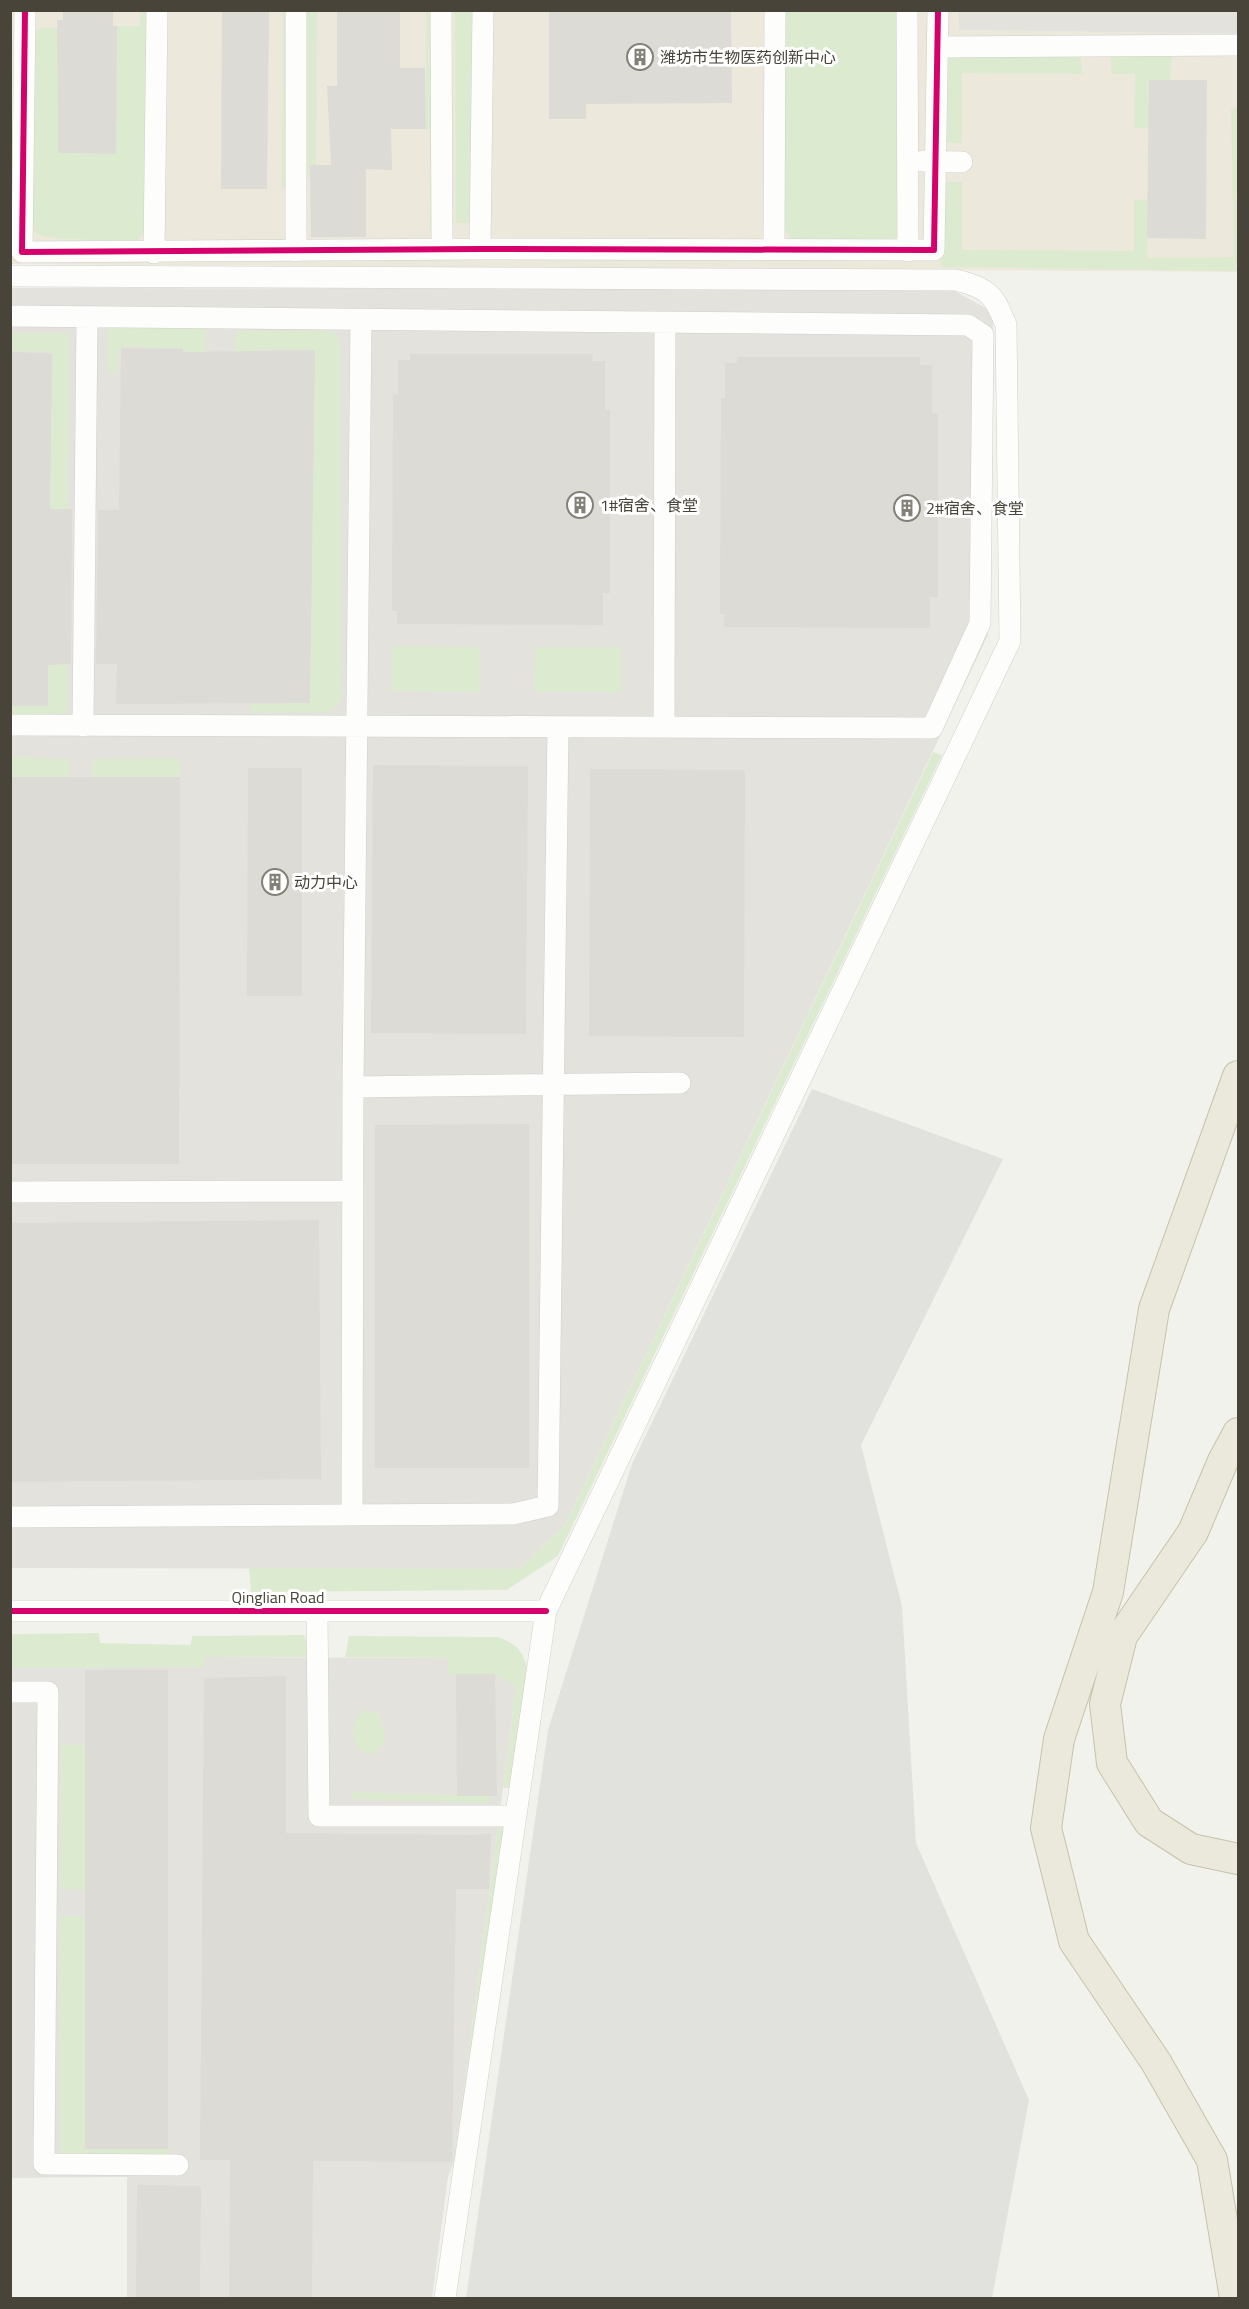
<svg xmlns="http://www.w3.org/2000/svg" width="1249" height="2309" font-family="'Titillium Web','Noto Sans SC',sans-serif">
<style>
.commercial{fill:#ece8db}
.industrial{fill:#e4e2dd}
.green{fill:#dcebd0}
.parking{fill:#e1e1dd}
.building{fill:#dcdbd6}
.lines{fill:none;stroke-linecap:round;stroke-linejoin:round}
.minor-casing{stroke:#d0cfcb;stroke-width:22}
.highway-casing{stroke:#c8c2ab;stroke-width:32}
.minor{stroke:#fdfdfc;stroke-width:21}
.highway{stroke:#ebe9dc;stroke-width:30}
.cycleway-casing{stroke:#fff;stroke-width:10}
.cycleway{stroke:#d6006c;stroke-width:6}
.labels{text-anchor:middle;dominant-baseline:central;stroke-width:6;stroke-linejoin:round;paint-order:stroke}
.poi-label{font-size:16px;fill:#484439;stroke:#fff;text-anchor:start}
.street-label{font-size:16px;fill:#484439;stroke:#fff}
</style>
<rect width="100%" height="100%" fill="#f2f2ed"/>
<path class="commercial" d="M959,10V30L1238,34V272L11,264V11Z"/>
<path class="industrial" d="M959,11H1238V34L959,30Z
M11,288L951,289L993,312L988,635L565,1525L519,1569L11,1568Z
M204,1657L498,1658L517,1681L454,2162L448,2177L432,2298H127V2177L11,2178L10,1658Z"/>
<path class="green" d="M291,10L290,188H282L283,11Z
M140,11H150L147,228L137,241L60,239L36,234L32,226L36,31L40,28H59L58,153L115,154L117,26H140Z
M306,11H317L316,165H310L311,177H304Z
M426,11H437L434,232H430V129H426Z
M455,11H472L470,223H456Z
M783,11H902V234L888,242L797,240C787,237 785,232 782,222Z
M952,54H1080L1082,74L962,73V143H946V60Z
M1172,54L1170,80H1149V128H1134L1135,74H1112L1110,56Z
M1238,108V271L941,267L943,182H962V250L1134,251V200H1148L1147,258L1234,257L1231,109Z
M108,326L206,328V352H180V348L119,347L118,373L107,372Z
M235,331H333L340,340L342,699L331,712H250V704L310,703L315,350L255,349V352H235Z
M11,333H69L67,714H11L10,706H49L50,351H11Z
M392,646L479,647V692L392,691Z
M535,647H622V692H534Z
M933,752L942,755L558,1556L507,1590L251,1592L249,1568L519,1569L565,1525Z
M11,757L70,759V777H11Z
M179,758L180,777H91L93,759Z
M99,1633L100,1643L191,1645L192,1636L304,1635L311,1657H205L204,1667L11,1668L10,1634Z
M349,1636L498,1637C515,1644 523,1649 527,1668L512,1788H503L516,1687L495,1674H448V1658L345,1657Z
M364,1710L380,1714L385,1733L382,1746L373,1754L359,1750C351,1736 351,1720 364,1710Z
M61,1745H85V1890L60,1889Z
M351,1792L490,1796L491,1803L352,1799Z
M498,1825L508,1826L460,2162H454Z
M59,1916H84L85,2149H168V2161H60Z"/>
<path class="parking" d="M812,1089L1003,1159L861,1445L902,1606L916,1843L1029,2100L992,2298H466L548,1730L632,1464Z"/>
<path class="building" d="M63,10H113V26H117L116,154L58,153L57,20H63Z
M222,10H269L267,189H221Z
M337,10H400V68H425L426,129H391L392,170L366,169V237H311L310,165H331L327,86H337Z
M549,10H731L732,103L586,104V119H549Z
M1149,80H1207L1206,239L1147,238Z
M121,348L183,349V352L315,350L310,703L116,704L117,664H96L98,510H119Z
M10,352L52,353L50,509H72L71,664L48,665V706H10Z
M410,354H593L592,361H605V410H610V593H603V625L397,624V611H392L393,394L398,395V360H410Z
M737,357H920V365H932V413H938V597H930V628L724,627V614H720L721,398H725V363H737Z
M373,765L528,766L526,1034L371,1033Z
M248,768H302V996H247Z
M590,769L745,770L744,1037L589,1036Z
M10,777H180L179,1164H10Z
M529,1124V1468H375V1125Z
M319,1220L321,1479L10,1482V1223Z
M85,1670H168V2149H85Z
M456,1674H495L497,1796H457Z
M286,1676V1833L472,1835L491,1833L489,1889H456L452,2162L313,2161L312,2298H229L230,2160H200L204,1678Z
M137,2185L201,2186L200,2298H136Z"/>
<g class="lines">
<defs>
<path id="minor" d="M25,10L22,252L480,249L934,250L938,10
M441,10L442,249
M907,10L908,251
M938,47L1238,45
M923,161L962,162
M480,249L483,10
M774,249L775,10
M296,251V10
M154,253L157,10
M10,276L956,280C989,288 994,295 1006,325L1010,641L546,1611L445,2298
M10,316L968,325L983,335L980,623L932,728L10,725
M83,726L87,317
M664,727L665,324
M353,1087L361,321
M10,1192L352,1191
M352,1515L353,1087L680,1083
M10,1517L513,1514L548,1506L558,727
M10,1611H546
M317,1611L319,1816H516
M10,1692H48L44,2164L178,2165"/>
<path id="highway" d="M1238,1433L1223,1461L1193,1532L1122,1636L1105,1704L1112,1763L1149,1822L1191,1849L1238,1859
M1235,2298L1212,2160L1156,2062L1074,1941L1046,1828L1059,1739L1108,1592L1154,1309L1238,1076"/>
</defs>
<use href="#minor" class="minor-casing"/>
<use href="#highway" class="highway-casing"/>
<use href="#minor" class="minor"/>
<use href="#highway" class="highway"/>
<defs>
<path id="cycleway" d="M25,10L22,252L480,249L934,250L938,10
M10,1611H546"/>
</defs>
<use href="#cycleway" class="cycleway-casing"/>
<use href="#cycleway" class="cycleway"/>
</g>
<defs>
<symbol id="building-ring" viewBox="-11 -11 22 22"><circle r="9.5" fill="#fff" stroke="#848178" stroke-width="1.5"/><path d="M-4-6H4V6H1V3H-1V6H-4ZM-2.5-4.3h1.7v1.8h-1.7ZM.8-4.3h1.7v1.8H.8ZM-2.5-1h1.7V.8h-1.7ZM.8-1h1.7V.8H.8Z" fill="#848178"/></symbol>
</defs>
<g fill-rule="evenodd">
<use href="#building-ring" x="625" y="42" width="30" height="30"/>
<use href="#building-ring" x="565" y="490" width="30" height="30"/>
<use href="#building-ring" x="892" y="493" width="30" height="30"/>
<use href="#building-ring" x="260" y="867" width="30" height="30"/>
</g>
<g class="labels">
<g class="poi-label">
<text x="660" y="57">潍坊市生物医药创新中心</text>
<text x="600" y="505">1#宿舍、食堂</text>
<text x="926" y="508">2#宿舍、食堂</text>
<text x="294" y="882">动力中心</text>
</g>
<g class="street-label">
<text x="278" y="1597">Qinglian Road</text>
</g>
</g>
<rect width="1249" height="2309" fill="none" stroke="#484439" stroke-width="24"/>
</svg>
